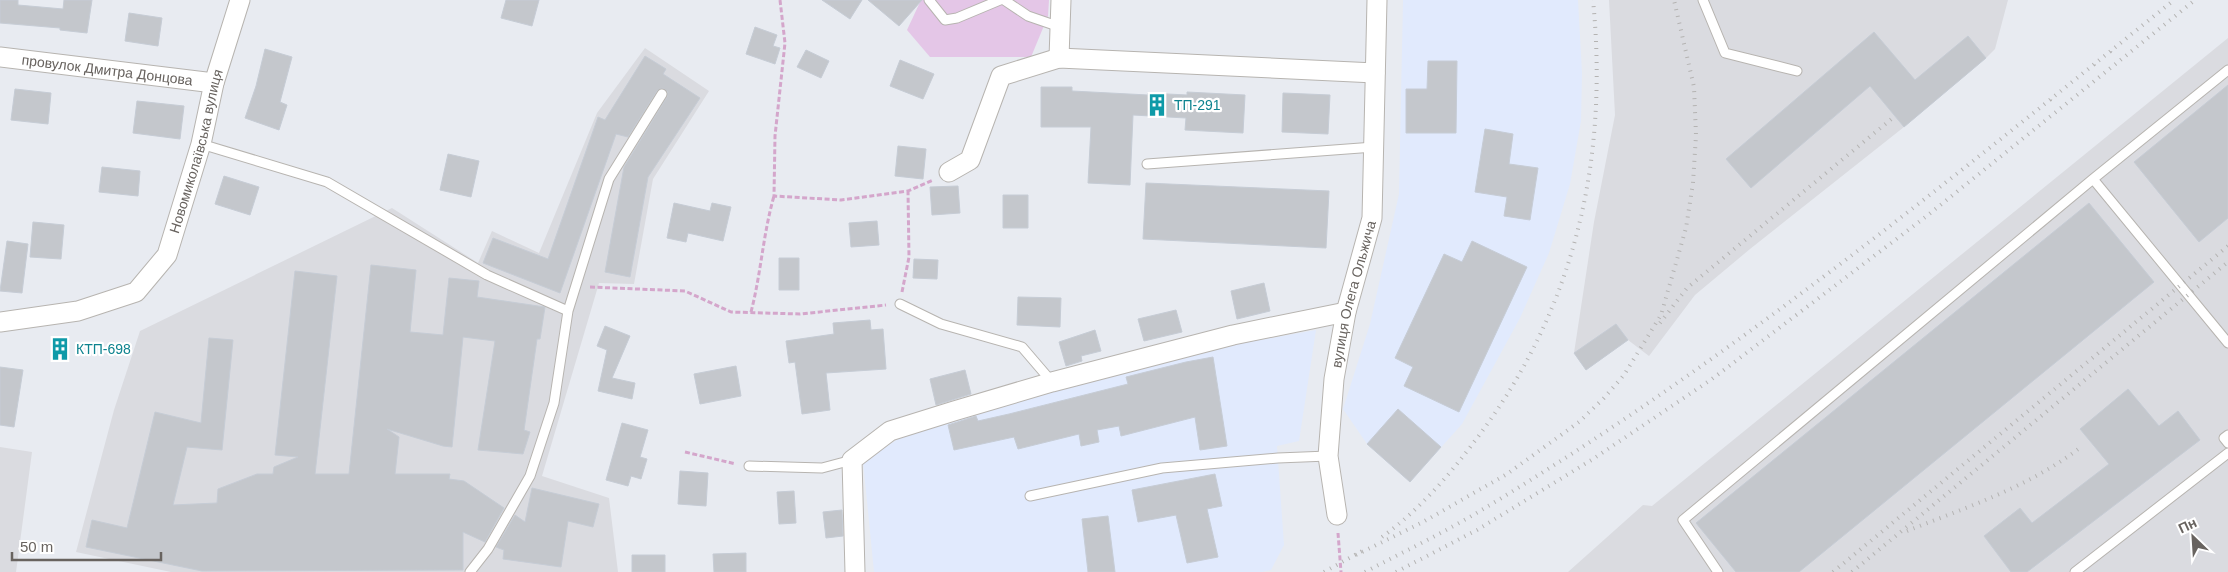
<svg xmlns="http://www.w3.org/2000/svg" width="2228" height="572" font-family="Helvetica,sans-serif">
<style>
.commercial{fill:#e1eafd}
.industrial{fill:#dadbe0}
.green{fill:#e4c6e7}
.building{fill:#c4c7cc;stroke:#c6ccd5}
.lines{fill:none;stroke-linecap:round;stroke-linejoin:round}
.lane-casing{stroke:#b7b4b0;stroke-width:11}
.street-casing{stroke:#b7b4b0;stroke-width:21}
.path{stroke:#d4a6cb;stroke-width:3;stroke-dasharray:5 2.5;stroke-linecap:butt}
.lane{stroke:#fff;stroke-width:9}
.street{stroke:#fff;stroke-width:19}
.rail{stroke:#b4b3b2;stroke-width:4;stroke-dasharray:1 6;stroke-linecap:butt}
.labels{text-anchor:middle;dominant-baseline:central;stroke-width:4.5;stroke-linejoin:round;paint-order:stroke}
.street-label{font-size:14px;fill:#68635f;stroke:#fff}
.culture-label{font-size:14px;fill:#0d838f;stroke:#fff;text-anchor:start}
</style>
<rect width="100%" height="100%" fill="#e8ebf1"/>
<path class="commercial" d="M1403,0H1578L1582,73L1581,121L1570,184L1549,253L1520,318L1462,424L1410,482L1367,444L1343,409L1370,324L1399,194Z
M1316,330L1299,441L1277,446L1284,545L1271,570L1262,572H874L863,461L900,438L942,421L1226,346Z"/>
<path class="industrial" d="M1609,0H2008L1995,49L1986,58L1904,127L1750,249L1695,295L1649,356L1628,340L1586,370L1574,353L1594,222L1615,115Z
M2228,38V572H1568L1643,505L1652,506Z
M645,48L709,91L653,179L634,284L599,283L542,476L609,498L618,572H171L76,552L114,410L140,331L392,208L478,263L492,231L539,253L597,113Z
M0,447L32,452L16,572H0Z"/>
<path class="green" d="M921,0H1049L1048,16L1031,57H930L907,30Z"/>
<path class="building" d="M0,0H18V5L63,9L64,0H92L87,33L60,30V28L0,23Z
M506,0H539L532,26L501,18Z
M822,0H862L850,19Z
M868,0H922L899,26Z
M129,13L162,18L158,46L125,41Z
M755,27L777,35L773,46L780,48L775,64L746,54Z
M1874,32L1915,80L1968,36L1986,58L1904,127L1870,86L1751,188L1726,159Z
M265,49L292,57L280,102L287,105L279,130L245,118L256,86Z
M806,50L829,61L821,78L797,67Z
M645,56L666,69L663,74L700,98L648,177L630,277L605,272L624,167L667,97L668,92L663,88L657,91L628,137L616,134L560,293L483,263L493,238L548,259L598,117L605,120Z
M900,60L934,74L923,99L890,86Z
M1428,61H1457L1456,133H1406V89H1427Z
M2228,85V218L2199,242L2134,162Z
M1041,87H1072V91L1148,95V93L1187,95V92L1245,95L1243,133L1185,130L1186,118L1133,115L1130,185L1088,183L1091,127H1041Z
M15,89L51,93L48,124L11,120Z
M1283,93L1330,95L1328,134L1282,132Z
M137,101L184,106L180,139L133,133Z
M1485,129L1513,134L1509,164L1538,168L1530,220L1504,216L1507,197L1475,192Z
M898,146L926,149L923,179L895,176Z
M448,154L479,161L471,197L440,190Z
M102,167L140,171L138,196L99,192Z
M224,176L259,187L250,215L215,204Z
M1146,183L1329,191L1326,248L1143,239Z
M958,186L960,213L932,215L930,187Z
M1003,195H1028V228H1003Z
M674,203L710,211L712,203L731,207L723,241L688,233L686,242L667,238Z
M2089,203L2154,282L1799,572H1736L1696,523Z
M877,221L879,245L851,247L849,223Z
M33,222L64,225L61,259L30,257Z
M7,241L28,244L22,293L0,291Z
M1472,241L1527,267L1459,412L1404,386L1413,367L1395,358L1444,254L1462,262Z
M779,258H799V290H779Z
M914,259L938,260L937,279L913,278Z
M371,265L416,270L410,332L443,335L449,278L479,281L477,297L545,307L540,339H537L524,430L530,432L523,454L478,450L495,341L463,337L452,447L443,446L387,429L399,437L395,474H450L449,479L464,481L504,508L485,542L463,532V570L202,571L86,547L92,520L127,528L155,412L201,423L209,338L233,340L222,450L187,447L173,505L217,503L218,489L257,474H273L274,467L298,457L275,455L295,271L337,276L315,474H349Z
M1264,283L1270,311L1237,319L1231,291Z
M1018,297L1061,298L1060,327L1017,325Z
M1176,310L1182,332L1144,341L1138,319Z
M870,320L871,330L883,329L886,369L826,373L830,410L802,414L795,362L789,363L786,341L834,334L833,323Z
M1616,324L1628,340L1586,370L1574,353Z
M605,326L630,336L612,378L635,383L632,399L598,391L607,350L597,346Z
M1095,330L1101,351L1081,356L1082,361L1066,366L1059,342Z
M1213,357L1227,446L1200,450L1195,417L1121,436L1119,426L1097,430L1099,442L1081,446L1079,434L1018,449L1014,437L954,450L948,425L976,416L978,421L1009,414L1128,384L1126,377L1186,362Z
M736,366L741,396L700,404L694,374Z
M0,367L23,370L14,427L0,425Z
M965,370L971,394L936,405L930,379Z
M2128,389L2159,426L2178,411L2200,440L2027,572H2011L1984,536L2020,508L2032,523L2109,464L2080,429Z
M1398,409L1441,447L1410,482L1367,444Z
M622,423L648,430L640,457L647,459L641,479L631,476L628,486L606,480Z
M680,471L708,473L706,506L678,504Z
M1215,474L1222,506L1207,509L1218,557L1187,563L1176,515L1138,522L1132,490Z
M532,488L599,504L593,527L568,521L561,567L503,559L504,550L496,547L515,515L525,522Z
M794,491L796,523L779,524L777,492Z
M842,510L843,536L826,538L823,512Z
M1108,516L1115,572H1088L1082,519Z
M746,553V572H714L713,554Z
M632,555H665V572H632Z"/>
<g class="lines">
<defs>
<path id="lane" d="M929,0L945,20L957,18L1000,0
M1004,0L1028,16L1060,27
M1703,0L1725,53L1797,71
M201,144L327,182L487,275L568,311L609,179L662,94
M1147,164L1374,147
M2093,179L2228,343
M900,304L941,324L1022,347L1052,382
M2228,435L2224,438L2228,443
M749,466L822,468L852,460
M1030,496L1162,468L1278,458L1328,456
M470,572L488,549L530,476L554,403L568,311
M1718,572L1683,520L2093,179L2228,70
M2075,572L2228,453"/>
<g id="street">
<path id="s1" d="M0,57L214,83"/>
<path d="M1059,58L1061,0"/>
<path d="M949,172L970,160L1001,76L1059,58L1375,73"/>
<path id="s2" d="M0,322L78,311L136,292L167,255L201,144L214,83L240,0"/>
<path id="s3" d="M1337,515L1328,456L1334,379L1346,312L1372,218L1377,0"/>
<path d="M855,572L852,460L890,431L954,411L1052,382L1233,335L1346,312"/>
</g>
</defs>
<use href="#lane" class="lane-casing"/>
<use href="#street" class="street-casing"/>
<path class="path" d="M780,0L785,43L775,136L774,196L841,200L908,191L933,180
M590,287L685,291L731,312L800,314L886,305
M902,292L909,257L908,191
M751,312C761,274 763,234 774,196
M685,452L736,464
M1338,533L1341,572"/>
<use href="#lane" class="lane"/>
<use href="#street" class="street"/>
<path class="rail" d="M1660,323L1687,288L1895,116
M1907,531C1967,507 2029,487 2081,447
M1382,537C1419,510 1447,478 1474,442C1574,312 1609,162 1593,0
M1356,555L1423,522L1507,474L1579,422L1604,398L1624,375L1661,315L1686,228L1693,183L1696,135L1694,87L1674,0
M1324,572L1362,551
M1365,572C1403,552 1443,533 1480,511C1727,363 1950,180 2174,0
M1396,572L1477,530L1593,459L1712,379L1928,215L2195,0
M1833,572L2228,246
M1852,572L2228,262"/>
</g>
<defs>
<symbol id="building-bare" viewBox="-9 -9 18 18"><path d="M-4-6H4V6H1V3H-1V6H-4ZM-2.5-4.3h1.7v1.8h-1.7ZM.8-4.3h1.7v1.8H.8ZM-2.5-1h1.7V.8h-1.7ZM.8-1h1.7V.8H.8Z" fill="#0f9aa8" stroke="#fff" stroke-width="2.5" paint-order="stroke"/></symbol>
</defs>
<g fill-rule="evenodd">
<use href="#building-bare" x="1141" y="89" width="32" height="32"/>
<use href="#building-bare" x="44" y="333" width="32" height="32"/>
</g>
<g class="labels">
<g class="street-label">
<text stroke="none"><textPath href="#s1" startOffset="108">провулок Дмитра Донцова</textPath></text>
<text stroke="none"><textPath href="#s2" startOffset="296">Новомиколаївська вулиця</textPath></text>
<text stroke="none"><textPath href="#s3" startOffset="224">вулиця Олега Ольжича</textPath></text>
</g>
<g class="culture-label">
<text x="1174" y="105">ТП-291</text>
<text x="76" y="349">КТП-698</text>
</g>
</g>
<g transform="translate(2193 537) rotate(335)" stroke="#ffffff" stroke-width="4" paint-order="stroke">
<path d="M0-4L9 19L0 12L-9 19Z" fill="#68635f"/>
<text y="-8" font-size="14" font-weight="bold" text-anchor="middle" fill="#68635f">Пн</text>
</g>
<path d="M12 552v8h149v-8" fill="none" stroke="#68635f" stroke-width="2.5"/>
<text x="20" y="552" font-size="15" fill="#68635f" stroke="#ffffff" stroke-width="4" paint-order="stroke">50 m</text>
</svg>
